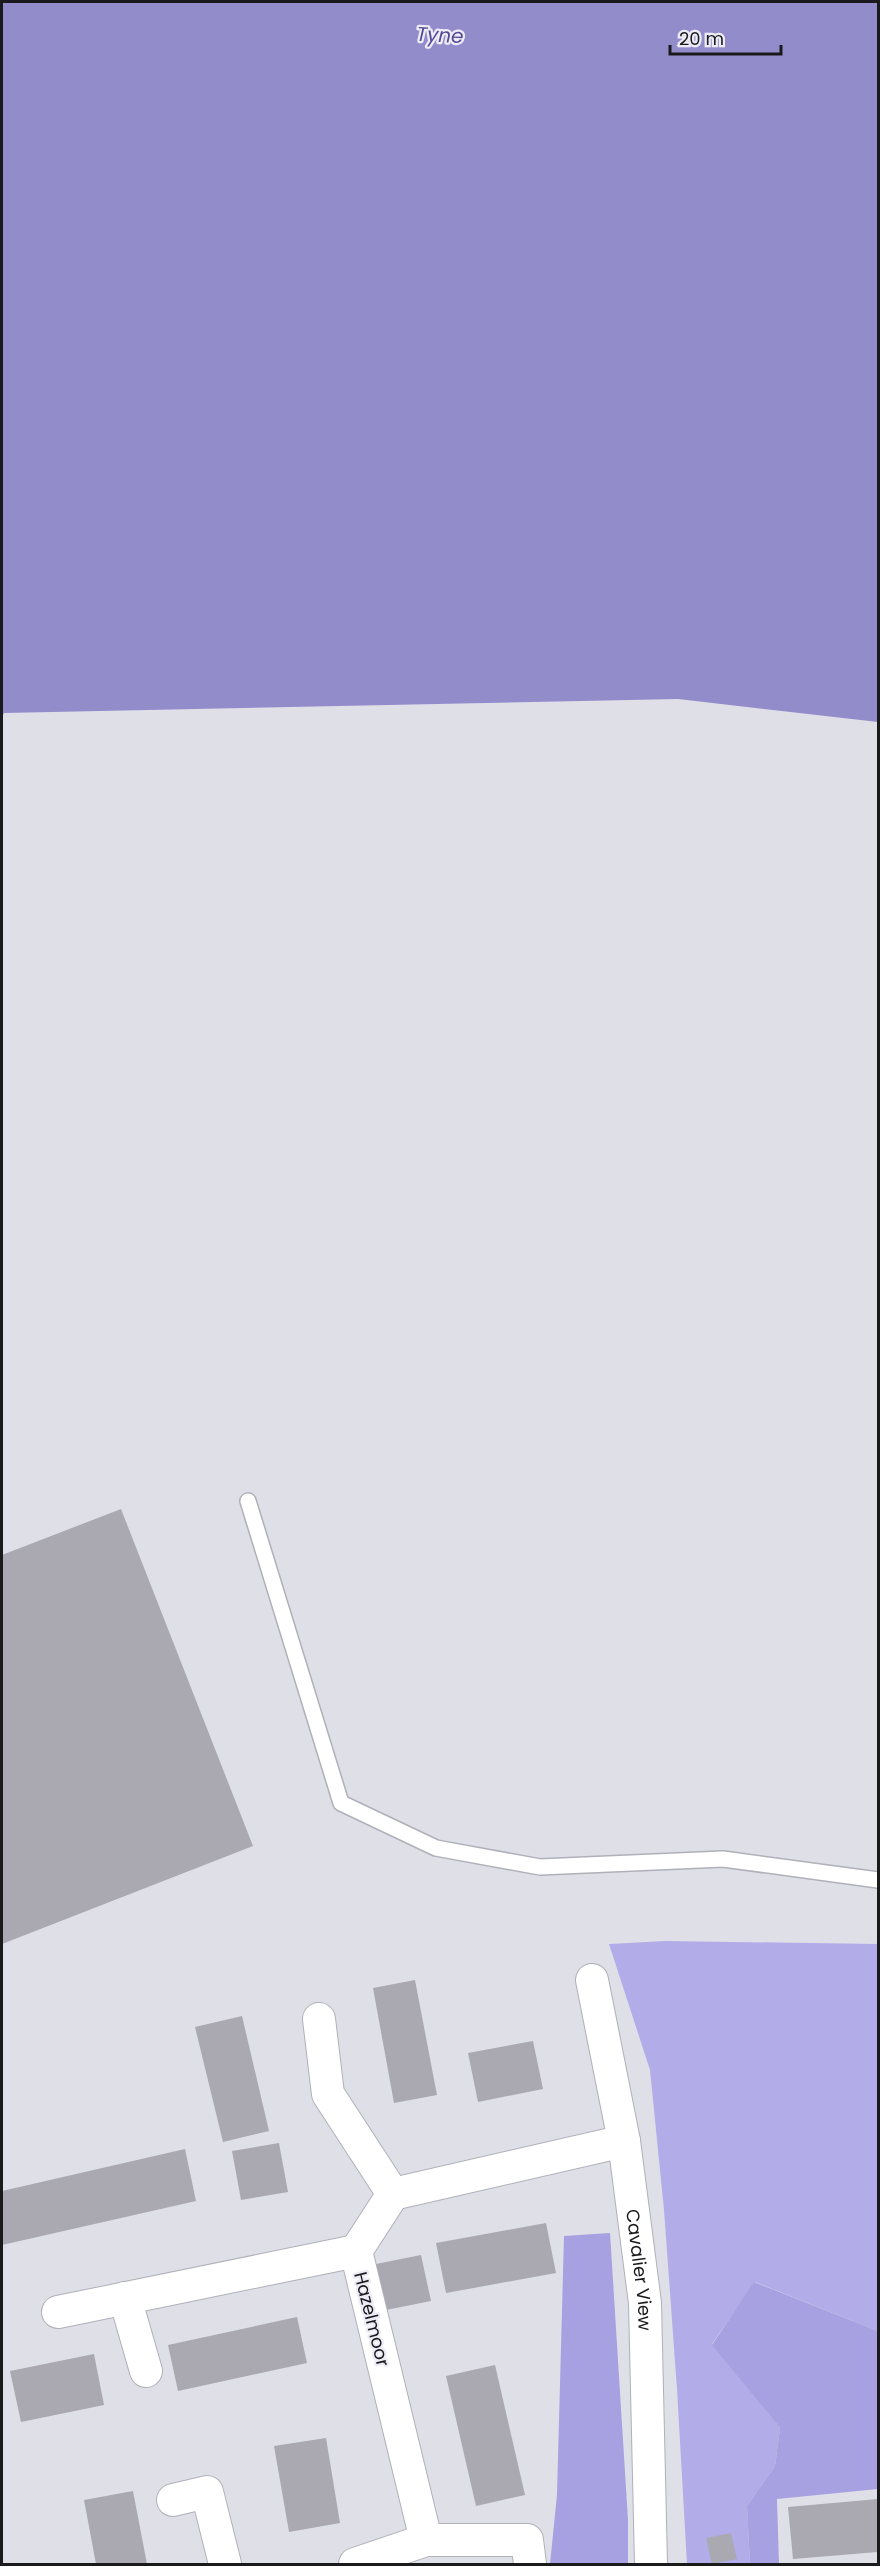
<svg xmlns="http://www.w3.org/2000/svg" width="880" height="2566" font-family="Poppins,sans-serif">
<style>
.green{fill:#b2ace9}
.forest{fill:#a7a0e1}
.water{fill:#938ccb}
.building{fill:#aaa9b2}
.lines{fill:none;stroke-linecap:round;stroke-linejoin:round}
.lane-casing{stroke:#b0b0b9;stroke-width:18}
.street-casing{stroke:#b0b0b9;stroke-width:34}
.lane{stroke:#fff;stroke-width:15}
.street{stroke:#fff;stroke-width:32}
.labels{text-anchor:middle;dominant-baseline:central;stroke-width:4.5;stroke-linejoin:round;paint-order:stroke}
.street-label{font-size:18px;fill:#1a1a1d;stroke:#edecf6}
.water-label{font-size:20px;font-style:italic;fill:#564996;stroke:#edecf6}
</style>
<rect width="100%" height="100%" fill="#dfdfe8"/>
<path class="green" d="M665,1941L878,1944V2331L755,2282L712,2344L780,2428L775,2466L747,2506L750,2564H687L677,2389L664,2210L650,2070L609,1944Z"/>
<path class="forest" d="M610,2233L628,2520V2564H550L557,2495L564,2236Z
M754,2282L878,2331V2489L777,2499L779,2564H750L747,2506L775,2466L780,2428L712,2345Z"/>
<path class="water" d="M2,2H878V722L678,699L4,713L2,717Z"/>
<path class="building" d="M121,1509L253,1846L2,1944V1555Z
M415,1980L437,2095L394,2103L373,1988Z
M242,2016L269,2131L223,2142L195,2027Z
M533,2041L543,2089L478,2102L468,2053Z
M279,2143L288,2192L241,2200L232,2151Z
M185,2149L196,2201L2,2245V2191Z
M546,2223L556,2273L446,2293L436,2243Z
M421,2255L431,2301L386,2310L376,2264Z
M297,2317L307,2363L178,2391L168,2345Z
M94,2354L104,2405L21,2422L10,2371Z
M495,2365L525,2495L476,2506L446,2376Z
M326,2438L340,2523L289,2532L274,2446Z
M133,2491L147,2564H96L84,2500Z
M878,2499V2552L793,2559L788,2507Z
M731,2533L737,2559L712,2564L706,2538Z"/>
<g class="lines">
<defs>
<path id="lane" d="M248,1501L341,1803L436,1848L540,1867L723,1859L878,1880"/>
<g id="street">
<path id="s1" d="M592,1980L624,2141L645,2303L651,2564"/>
<path d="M319,2019L328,2094L393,2194"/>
<path d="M125,2298L146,2371"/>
<path d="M58,2312L356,2251"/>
<path d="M173,2500L207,2492L225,2564"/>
<path d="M426,2540H527L530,2564"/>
<path d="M355,2564L426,2540L356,2251L393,2194L624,2141"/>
</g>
</defs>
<use href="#lane" class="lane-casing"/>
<use href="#street" class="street-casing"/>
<use href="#lane" class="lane"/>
<use href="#street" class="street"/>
</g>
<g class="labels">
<g class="street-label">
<text stroke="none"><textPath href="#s1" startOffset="294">Cavalier View</textPath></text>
<text transform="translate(372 2319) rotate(76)">Hazelmoor</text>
</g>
<g class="water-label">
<text transform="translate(440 35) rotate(3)">Tyne</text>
</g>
</g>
<rect width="880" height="2566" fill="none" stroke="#1a1a1d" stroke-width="6"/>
<path d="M670 45v9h111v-9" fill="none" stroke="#1a1a1d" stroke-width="3"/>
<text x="679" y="45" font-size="18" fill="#1a1a1d" stroke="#edecf6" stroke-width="4.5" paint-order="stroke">20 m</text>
</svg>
